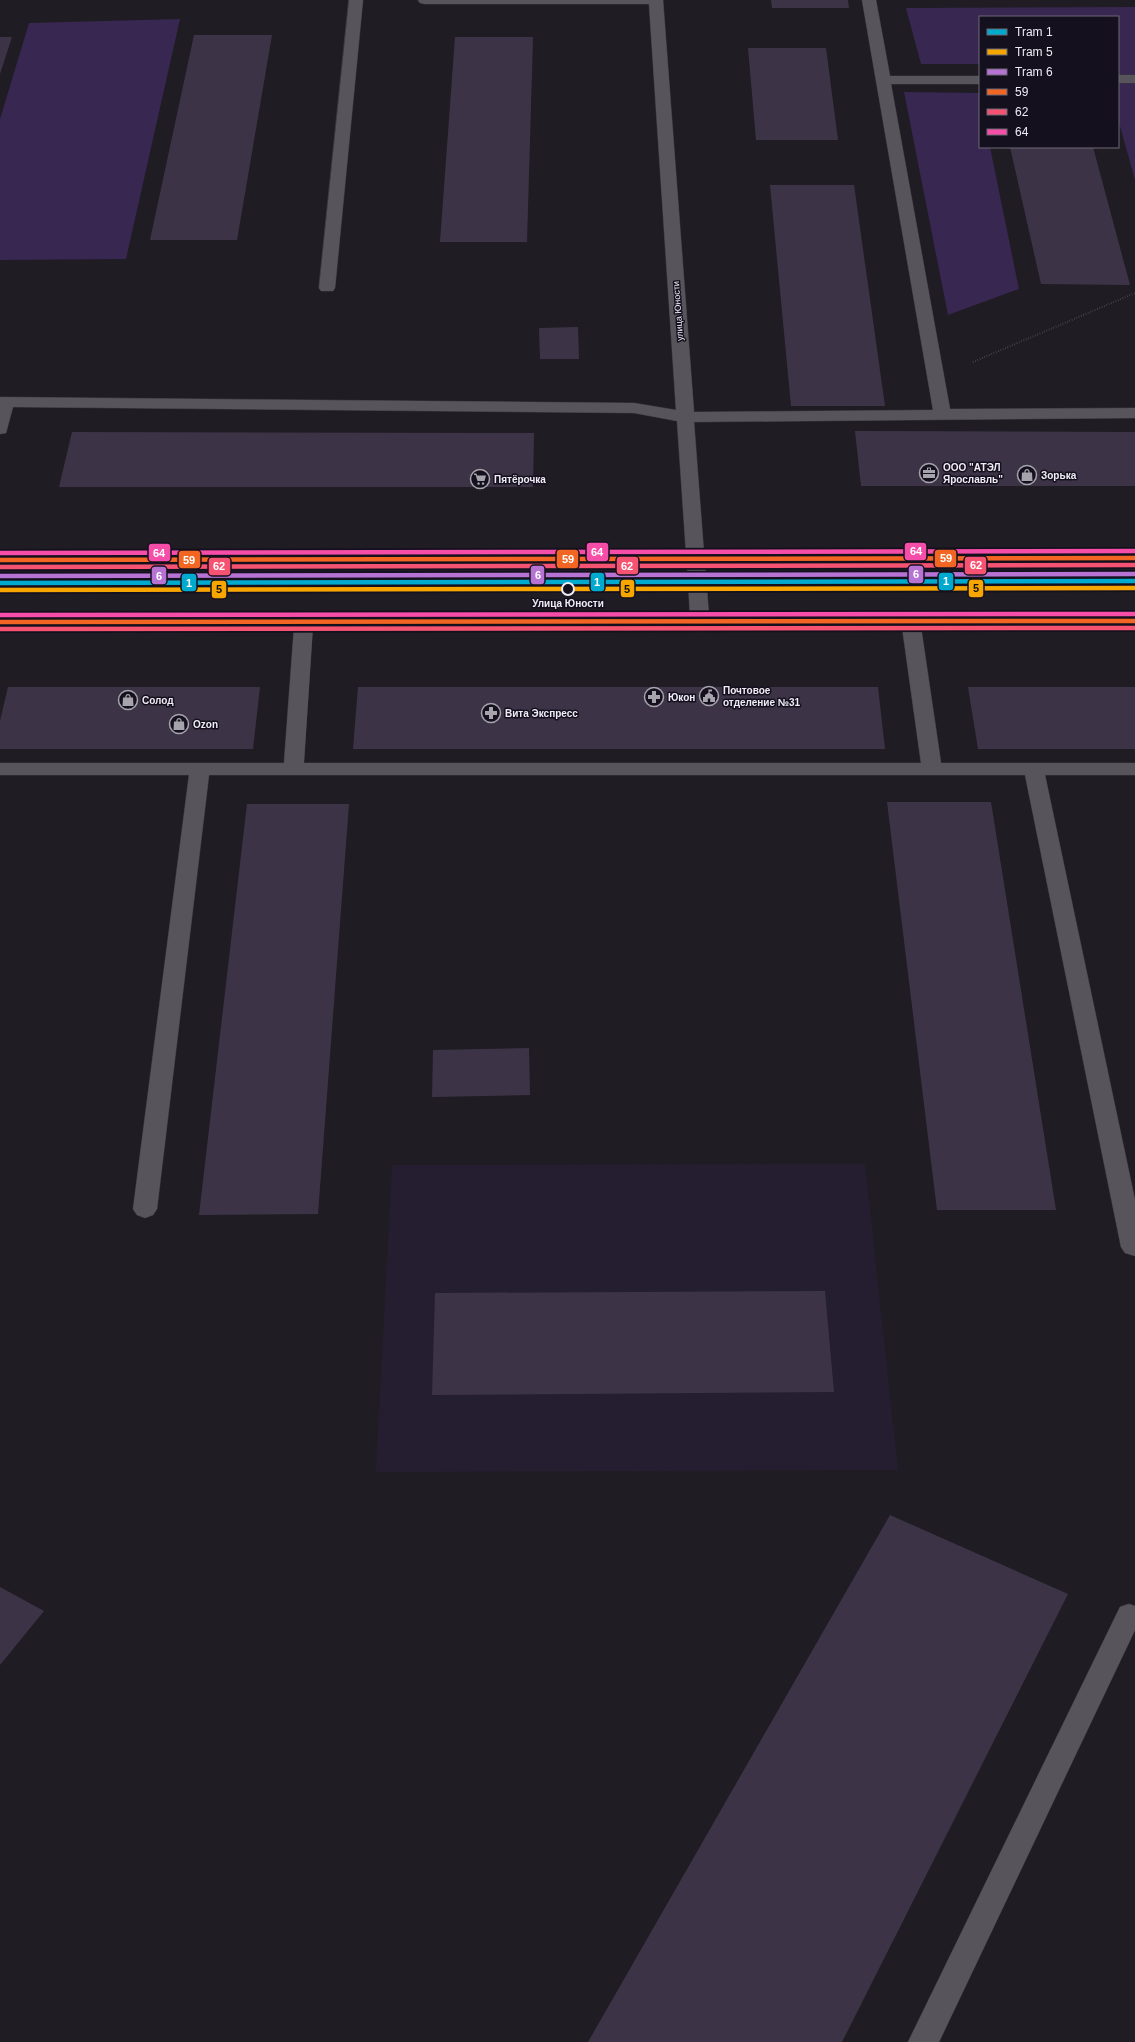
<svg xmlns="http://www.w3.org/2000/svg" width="1135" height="2042" font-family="Arial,sans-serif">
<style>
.built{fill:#251e30}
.green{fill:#382750}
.building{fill:#3c3446}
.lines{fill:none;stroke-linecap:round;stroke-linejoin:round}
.minor-casing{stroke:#3b393f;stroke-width:1}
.path{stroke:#5e5c61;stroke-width:2;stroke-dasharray:0.5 2;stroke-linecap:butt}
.minor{fill:#57555b;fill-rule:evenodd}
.bus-1-casing{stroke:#15101e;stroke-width:8}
.bus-2-casing{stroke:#15101e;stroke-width:8}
.bus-3-casing{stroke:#15101e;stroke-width:8}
.bus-1{stroke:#f26522;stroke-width:4.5}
.bus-2{stroke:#f65372;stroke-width:4.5}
.bus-3{stroke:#f54da8;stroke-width:4.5}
.tram-1-casing{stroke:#15101e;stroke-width:8}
.tram-2-casing{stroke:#15101e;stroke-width:8}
.tram-3-casing{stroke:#15101e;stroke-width:8}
.tram-1{stroke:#00a9ce;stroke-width:4.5}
.tram-2{stroke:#f7a600;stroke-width:4.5}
.tram-3{stroke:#b673d3;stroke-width:4.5}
.stop-dot{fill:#15101e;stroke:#efecf6;stroke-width:2}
.labels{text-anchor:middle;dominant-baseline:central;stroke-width:3;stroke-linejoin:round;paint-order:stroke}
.far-street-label{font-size:9px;fill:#efecf6;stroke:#15101e}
.poi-label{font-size:10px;font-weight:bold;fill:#efecf6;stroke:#15101e;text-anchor:start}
.stop-label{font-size:10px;font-weight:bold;fill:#efecf6;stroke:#15101e}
.line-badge{stroke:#15101e;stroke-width:1.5}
.badge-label{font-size:11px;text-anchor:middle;font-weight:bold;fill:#fff}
.pale-badge-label{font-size:11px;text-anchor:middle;font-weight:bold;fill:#111}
</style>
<rect width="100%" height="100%" fill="#1f1c24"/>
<path class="built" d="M865,1164L898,1470L376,1472L392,1165Z"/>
<path class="green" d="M1135,7V180L1118,119V17H980V64H921L906,8Z
M180,19L126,259L0,260V119L29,23Z
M904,92L980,93V147H990L1019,289L948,315Z"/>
<path class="building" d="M771,0H848L849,8H772Z
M194,35H272L237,240H150Z
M0,37H12L0,74Z
M455,37H533L527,242H440Z
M748,48H826L838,140H756Z
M1010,147H1093L1130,285L1041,284Z
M770,185H854L885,406H791Z
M578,327L579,359H540L539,328Z
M855,431L1135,432V486H861Z
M72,432L534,433L533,487H59Z
M8,687H260L253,749H0V721Z
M358,687H878L885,749H353Z
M968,687H1135V749H978Z
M887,802H991L1056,1210H937Z
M247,804H349L318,1214L199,1215Z
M529,1048L530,1095L432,1097L433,1050Z
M825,1291L834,1392L432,1395L435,1293Z
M890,1515L1068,1594L842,2042H588Z
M0,1587L44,1611L0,1665Z"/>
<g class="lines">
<defs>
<path id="minor" d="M349,0H363L335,288L333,291H321L319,288Z
M418,0H663L694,412L933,410L862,0H876L890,76H980V84H891L950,409L1135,408V418L694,422L704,553L1135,552V564H705L709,616L1135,615V627H921L941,763H1135V775H1045L1135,1200V1256L1125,1253L1121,1247L1025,775H209L157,1209L153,1215L145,1218L137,1215L133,1209L189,775H0V763H284L294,627L0,628V616H690L687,564L0,566V554L686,553L677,421L634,413L13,407L6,433L0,434V397L634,403L676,410L649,4H425L420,3ZM313,627H902L921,763H304Z
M1118,75H1135V83H1118Z
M1129,1604L1135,1606V1630L939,2042H908L1120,1607Z"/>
</defs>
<use href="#minor" class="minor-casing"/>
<path class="path" d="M973,362L1135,293"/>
<use href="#minor" class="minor"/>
<defs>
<path id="bus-1" d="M0,560L1135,558
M0,622L1135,621"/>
<path id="bus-2" d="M0,567L1135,565
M0,629L1135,628"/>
<path id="bus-3" d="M0,553L1135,551
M0,615L1135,614"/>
</defs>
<use href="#bus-1" class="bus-1-casing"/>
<use href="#bus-2" class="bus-2-casing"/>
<use href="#bus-3" class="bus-3-casing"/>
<use href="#bus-1" class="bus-1"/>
<use href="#bus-2" class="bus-2"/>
<use href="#bus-3" class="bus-3"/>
<defs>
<path id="tram-1" d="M0,583L1135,581"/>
<path id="tram-2" d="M0,590L1135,588"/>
<path id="tram-3" d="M0,576L1135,574"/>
</defs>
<use href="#tram-1" class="tram-1-casing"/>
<use href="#tram-2" class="tram-2-casing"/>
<use href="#tram-3" class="tram-3-casing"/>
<use href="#tram-1" class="tram-1"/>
<use href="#tram-2" class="tram-2"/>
<use href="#tram-3" class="tram-3"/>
</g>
<defs>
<symbol id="office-ring" viewBox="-11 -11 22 22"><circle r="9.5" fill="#15101e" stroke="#a6a3ac" stroke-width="1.5"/><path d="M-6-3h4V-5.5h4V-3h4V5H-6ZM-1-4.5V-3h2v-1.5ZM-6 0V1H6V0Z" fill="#a6a3ac"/></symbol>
<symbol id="shop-ring" viewBox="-11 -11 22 22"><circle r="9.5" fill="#15101e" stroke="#a6a3ac" stroke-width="1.5"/><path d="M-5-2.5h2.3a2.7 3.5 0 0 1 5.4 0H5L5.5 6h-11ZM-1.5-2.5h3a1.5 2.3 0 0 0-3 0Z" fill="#a6a3ac"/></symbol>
<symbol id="supermarket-ring" viewBox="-11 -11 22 22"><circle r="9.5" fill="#15101e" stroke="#a6a3ac" stroke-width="1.5"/><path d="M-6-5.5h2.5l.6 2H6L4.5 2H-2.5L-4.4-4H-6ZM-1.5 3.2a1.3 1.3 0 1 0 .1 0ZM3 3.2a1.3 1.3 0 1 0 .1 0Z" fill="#a6a3ac"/></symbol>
<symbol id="civic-ring" viewBox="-11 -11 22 22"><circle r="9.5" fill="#15101e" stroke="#a6a3ac" stroke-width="1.5"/><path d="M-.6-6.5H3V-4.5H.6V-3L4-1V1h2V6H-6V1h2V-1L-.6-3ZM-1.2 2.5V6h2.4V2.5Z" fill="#a6a3ac"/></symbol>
<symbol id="pharmacy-ring" viewBox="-11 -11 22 22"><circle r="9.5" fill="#15101e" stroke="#a6a3ac" stroke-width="1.5"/><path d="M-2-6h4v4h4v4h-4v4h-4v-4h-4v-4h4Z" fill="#a6a3ac"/></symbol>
</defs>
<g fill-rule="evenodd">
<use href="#office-ring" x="918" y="462" width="22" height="22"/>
<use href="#shop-ring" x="1016" y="464" width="22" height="22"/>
<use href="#supermarket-ring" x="469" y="468" width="22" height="22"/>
<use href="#civic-ring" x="698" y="685" width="22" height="22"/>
<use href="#pharmacy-ring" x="643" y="686" width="22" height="22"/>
<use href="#shop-ring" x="117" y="689" width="22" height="22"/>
<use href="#pharmacy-ring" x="480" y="702" width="22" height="22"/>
<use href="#shop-ring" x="168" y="713" width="22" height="22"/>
</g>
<circle class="stop-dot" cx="568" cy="589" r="6"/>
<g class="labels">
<g class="far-street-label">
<text transform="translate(678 311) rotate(-94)">улица Юности</text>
</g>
<g class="poi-label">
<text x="943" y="467">ООО "АТЭЛ<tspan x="943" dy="12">Ярославль"</tspan></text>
<text x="1041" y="475">Зорька</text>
<text x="494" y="479">Пятёрочка</text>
<text x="723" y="690">Почтовое<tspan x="723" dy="12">отделение №31</tspan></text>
<text x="668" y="697">Юкон</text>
<text x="142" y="700">Солод</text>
<text x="505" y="713">Вита Экспресс</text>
<text x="193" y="724">Ozon</text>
</g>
<g class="stop-label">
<text x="568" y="603">Улица Юности</text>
</g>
</g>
<g class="line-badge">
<rect x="904" y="542" width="23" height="19" rx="4" fill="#f54da8"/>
<rect x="586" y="542" width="23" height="20" rx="4" fill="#f54da8"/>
<rect x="148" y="543" width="23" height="19" rx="4" fill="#f54da8"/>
<rect x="934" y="549" width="23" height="19" rx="4" fill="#f26522"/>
<rect x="556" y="549" width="23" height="20" rx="4" fill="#f26522"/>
<rect x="178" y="550" width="23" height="19" rx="4" fill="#f26522"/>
<rect x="964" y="556" width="23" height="19" rx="4" fill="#f65372"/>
<rect x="616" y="556" width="23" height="19" rx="4" fill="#f65372"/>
<rect x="208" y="557" width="23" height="19" rx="4" fill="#f65372"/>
<rect x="908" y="565" width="16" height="19" rx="4" fill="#b673d3"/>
<rect x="530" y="565" width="15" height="20" rx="4" fill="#b673d3"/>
<rect x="151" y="566" width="16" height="19" rx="4" fill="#b673d3"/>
<rect x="938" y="572" width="16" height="19" rx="4" fill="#00a9ce"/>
<rect x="590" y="572" width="15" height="20" rx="4" fill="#00a9ce"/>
<rect x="181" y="573" width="16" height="19" rx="4" fill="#00a9ce"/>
<rect x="968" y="579" width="16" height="19" rx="4" fill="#f7a600"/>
<rect x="620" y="579" width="15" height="19" rx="4" fill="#f7a600"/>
<rect x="211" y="580" width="16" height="19" rx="4" fill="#f7a600"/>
</g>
<g class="badge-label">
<text x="916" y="555">64</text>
<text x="597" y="556">64</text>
<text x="159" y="557">64</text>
<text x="946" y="562">59</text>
<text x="568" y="563">59</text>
<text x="189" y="564">59</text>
<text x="976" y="569">62</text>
<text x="627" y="570">62</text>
<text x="219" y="570">62</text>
<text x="916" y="578">6</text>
<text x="538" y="579">6</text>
<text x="159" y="580">6</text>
<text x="946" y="585">1</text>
<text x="597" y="586">1</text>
<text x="189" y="587">1</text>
</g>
<g class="pale-badge-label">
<text x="976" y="592">5</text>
<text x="627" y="593">5</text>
<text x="219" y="593">5</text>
</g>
<rect x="979" y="16" width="140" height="132" fill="#15101e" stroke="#6c6874"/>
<rect x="987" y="29" width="20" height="6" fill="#00a9ce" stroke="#6c6874"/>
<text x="1015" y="36" font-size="12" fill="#efecf6">Tram 1</text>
<rect x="987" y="49" width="20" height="6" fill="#f7a600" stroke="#6c6874"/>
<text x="1015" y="56" font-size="12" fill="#efecf6">Tram 5</text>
<rect x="987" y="69" width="20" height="6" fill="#b673d3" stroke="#6c6874"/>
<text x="1015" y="76" font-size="12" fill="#efecf6">Tram 6</text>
<rect x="987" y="89" width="20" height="6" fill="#f26522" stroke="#6c6874"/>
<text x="1015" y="96" font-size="12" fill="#efecf6">59</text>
<rect x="987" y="109" width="20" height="6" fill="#f65372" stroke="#6c6874"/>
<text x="1015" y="116" font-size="12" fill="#efecf6">62</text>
<rect x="987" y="129" width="20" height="6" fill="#f54da8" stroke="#6c6874"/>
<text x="1015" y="136" font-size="12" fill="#efecf6">64</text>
</svg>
